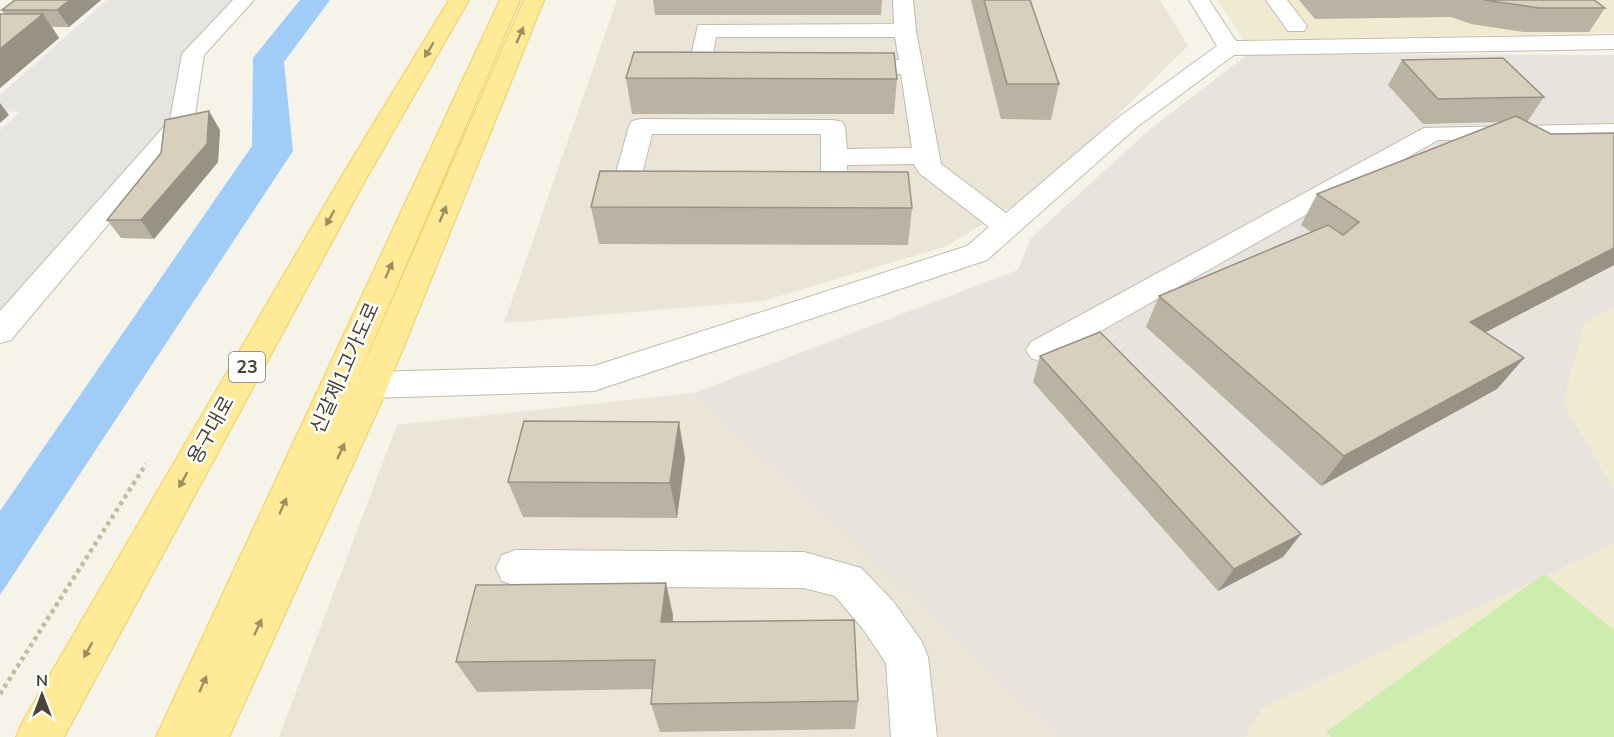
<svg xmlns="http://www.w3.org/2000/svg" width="1614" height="737" font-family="'Nunito Sans','Noto Sans KR',sans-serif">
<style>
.residential{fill:#eae5d6}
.industrial{fill:#e8e4dd}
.education{fill:#f0ead1}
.green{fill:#ccedae}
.parking{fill:#e7e5e1}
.water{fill:#a0cdf7}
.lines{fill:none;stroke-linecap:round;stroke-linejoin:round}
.minor-casing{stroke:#c2bcaa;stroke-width:2}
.major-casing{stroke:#efcf5e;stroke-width:2}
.path{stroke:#c5ba9a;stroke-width:4.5;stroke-dasharray:4 4;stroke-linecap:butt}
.minor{fill:#fff;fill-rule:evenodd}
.major{fill:#ffea98;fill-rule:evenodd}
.wall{fill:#bab3a3}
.shaded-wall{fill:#979284}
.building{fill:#d8d0bd;stroke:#979284;stroke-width:1.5}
.oneway{fill:#9b8f62}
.labels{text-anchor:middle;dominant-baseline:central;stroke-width:5;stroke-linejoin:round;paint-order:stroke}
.shield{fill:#fff;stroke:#807c72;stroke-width:1.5}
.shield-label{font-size:18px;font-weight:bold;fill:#4a4436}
.street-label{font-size:20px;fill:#4a4436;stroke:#fff}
</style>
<rect width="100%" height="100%" fill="#f6f3e9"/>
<path class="residential" d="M617,0H1160L1188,46L1046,185L947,246L763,301L504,323Z
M694,393L1060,737H279L397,425Z"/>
<path class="industrial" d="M1248,54L1614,55V308L1563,403L1614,489V544L1263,708L1246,737H1060L694,393L1018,270L1031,238L1149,130Z"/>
<path class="education" d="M1217,0H1614V33L1244,40Z
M1614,307V489L1563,403L1584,323Z
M1614,544V737H1246L1262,708Z"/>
<path class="green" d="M1544,574L1614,630V737H1331L1326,732Z"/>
<path class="parking" d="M107,0H244L193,54L182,121L0,332V130L20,112L0,111V95Z"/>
<path class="water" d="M300,0H330L284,62L293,151L0,595V511L252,146L253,58Z"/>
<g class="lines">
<defs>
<path id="minor" d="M233,0H254L204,55L194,121L191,126L11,340L0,343V311L170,120L182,54Z
M893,0H913L916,31L941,164L1006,213L1119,117L1217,46L1189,0H1209L1236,41L1614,35V49L1234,55L1137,127L987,260L594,391L371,398L359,394L354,385L359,376L371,372L594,366L967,246L989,227L919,173L914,164L847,165L848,195L844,201L834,203L804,201L800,195L804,189L821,187V134H652L639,186L656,188L660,194L656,200L646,202L614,200L610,194L629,126L632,121L641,119L833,120L842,122L845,127L847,149L912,148L901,74L850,73L842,71L839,66L842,61L899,60L895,37H716L712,59L738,61L741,66L738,71H692L689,66L698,25L894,24Z
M1266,0H1287L1307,26L1304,31H1288Z
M1614,124V138L1438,140L1053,358L1042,362L1031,358L1026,350L1031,342L1424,128Z
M516,550L804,552L861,568L893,601L922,642L928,657L937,737H891L886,663L863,629L835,596L804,588L516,586L502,581L496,568L502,555Z"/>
<path id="major" d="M449,0H469L366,179L64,737H16L23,721L340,179Z
M500,0H520L342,414L524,0H544L381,403L229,737H156Z"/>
</defs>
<use href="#minor" class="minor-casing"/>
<use href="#major" class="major-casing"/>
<path class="path" d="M0,694L146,464"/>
<use href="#minor" class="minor"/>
<use href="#major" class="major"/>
</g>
<path class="wall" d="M101,0L69,27H52L59,38L0,88V14H4L2,10Z
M653,0H882L881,15H655Z
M971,0H1030L1059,84L1051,120L1001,119Z
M1299,0H1594L1605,8L1589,32H1524L1471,24L1451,17L1315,19Z
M1402,60L1544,97L1527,122L1614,265L1486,332L1524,358L1497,389L1321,486L1146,327L1159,296L1311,232L1301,225L1317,194L1500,122L1423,124L1388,85Z
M626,78L897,79L894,114H632Z
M220,130L218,162L154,239L121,238L107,220Z
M591,207L912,208L908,245L599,244Z
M1040,356L1301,534L1283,557L1218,591L1033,382Z
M685,458L677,518L523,517L508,482Z
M673,615V621L858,701L855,729L660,732L651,704L652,689L477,692L456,662Z"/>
<path class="shaded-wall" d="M70,0H101L69,27L57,10Z
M43,14L59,38L0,88V49Z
M0,103L9,115L0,123Z
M209,111L220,130L218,162L154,239L141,220Z
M1614,248V265L1446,353L1470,322Z
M1524,358L1497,389L1321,486L1344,456Z
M679,422L685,458L677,518L670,483Z
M1301,534L1283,557L1218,591L1234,569Z
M666,583L673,615L669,652L661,622Z"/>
<path class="building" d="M15,0H70L57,10H2Z
M984,0H1030L1059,84H1007Z
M1484,0H1594L1605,8H1539Z
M0,14H43L0,49Z
M634,52L894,53L897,79L626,78Z
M1503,58L1544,97L1438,99L1402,60Z
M209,111L207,144L141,220H107L161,153L165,120Z
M1516,116L1551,134L1614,133V248L1470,322L1524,358L1344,456L1159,296L1328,225L1343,235L1359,222L1317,194Z
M600,171L908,172L912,208L591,207Z
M1100,332L1301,534L1234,569L1040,356Z
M524,421L679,422L670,483L508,482Z
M666,583L661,622L854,620L858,701L651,704L655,660L456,662L476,585Z"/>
<defs><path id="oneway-solid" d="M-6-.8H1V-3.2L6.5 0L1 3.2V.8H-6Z" transform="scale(1.5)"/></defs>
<g class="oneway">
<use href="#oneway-solid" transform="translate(520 35) rotate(-67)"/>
<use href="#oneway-solid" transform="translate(429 50) rotate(121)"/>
<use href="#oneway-solid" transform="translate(443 214) rotate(-67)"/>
<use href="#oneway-solid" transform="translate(330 218) rotate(119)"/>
<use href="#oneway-solid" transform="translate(389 270) rotate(-66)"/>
<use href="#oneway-solid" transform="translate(341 451) rotate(-65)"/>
<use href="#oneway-solid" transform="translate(183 480) rotate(119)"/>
<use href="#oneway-solid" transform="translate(283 506) rotate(-66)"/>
<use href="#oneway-solid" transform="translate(258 627) rotate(-65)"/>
<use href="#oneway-solid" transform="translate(88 650) rotate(119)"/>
<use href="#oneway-solid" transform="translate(203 684) rotate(-66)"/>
</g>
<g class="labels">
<rect class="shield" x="229" y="352" width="36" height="30" rx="4.5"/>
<g class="shield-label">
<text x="247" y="367">23</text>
</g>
<g class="street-label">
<text transform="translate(345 368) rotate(-66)">신갈제1고가도로</text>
<text transform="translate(211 430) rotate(-61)">용구대로</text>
</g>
</g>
<g transform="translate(42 695)" stroke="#ffffff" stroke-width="4.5" paint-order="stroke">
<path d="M0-4.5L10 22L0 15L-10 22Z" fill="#4a4436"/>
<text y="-9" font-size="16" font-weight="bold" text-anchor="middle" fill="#4a4436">N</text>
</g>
</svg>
